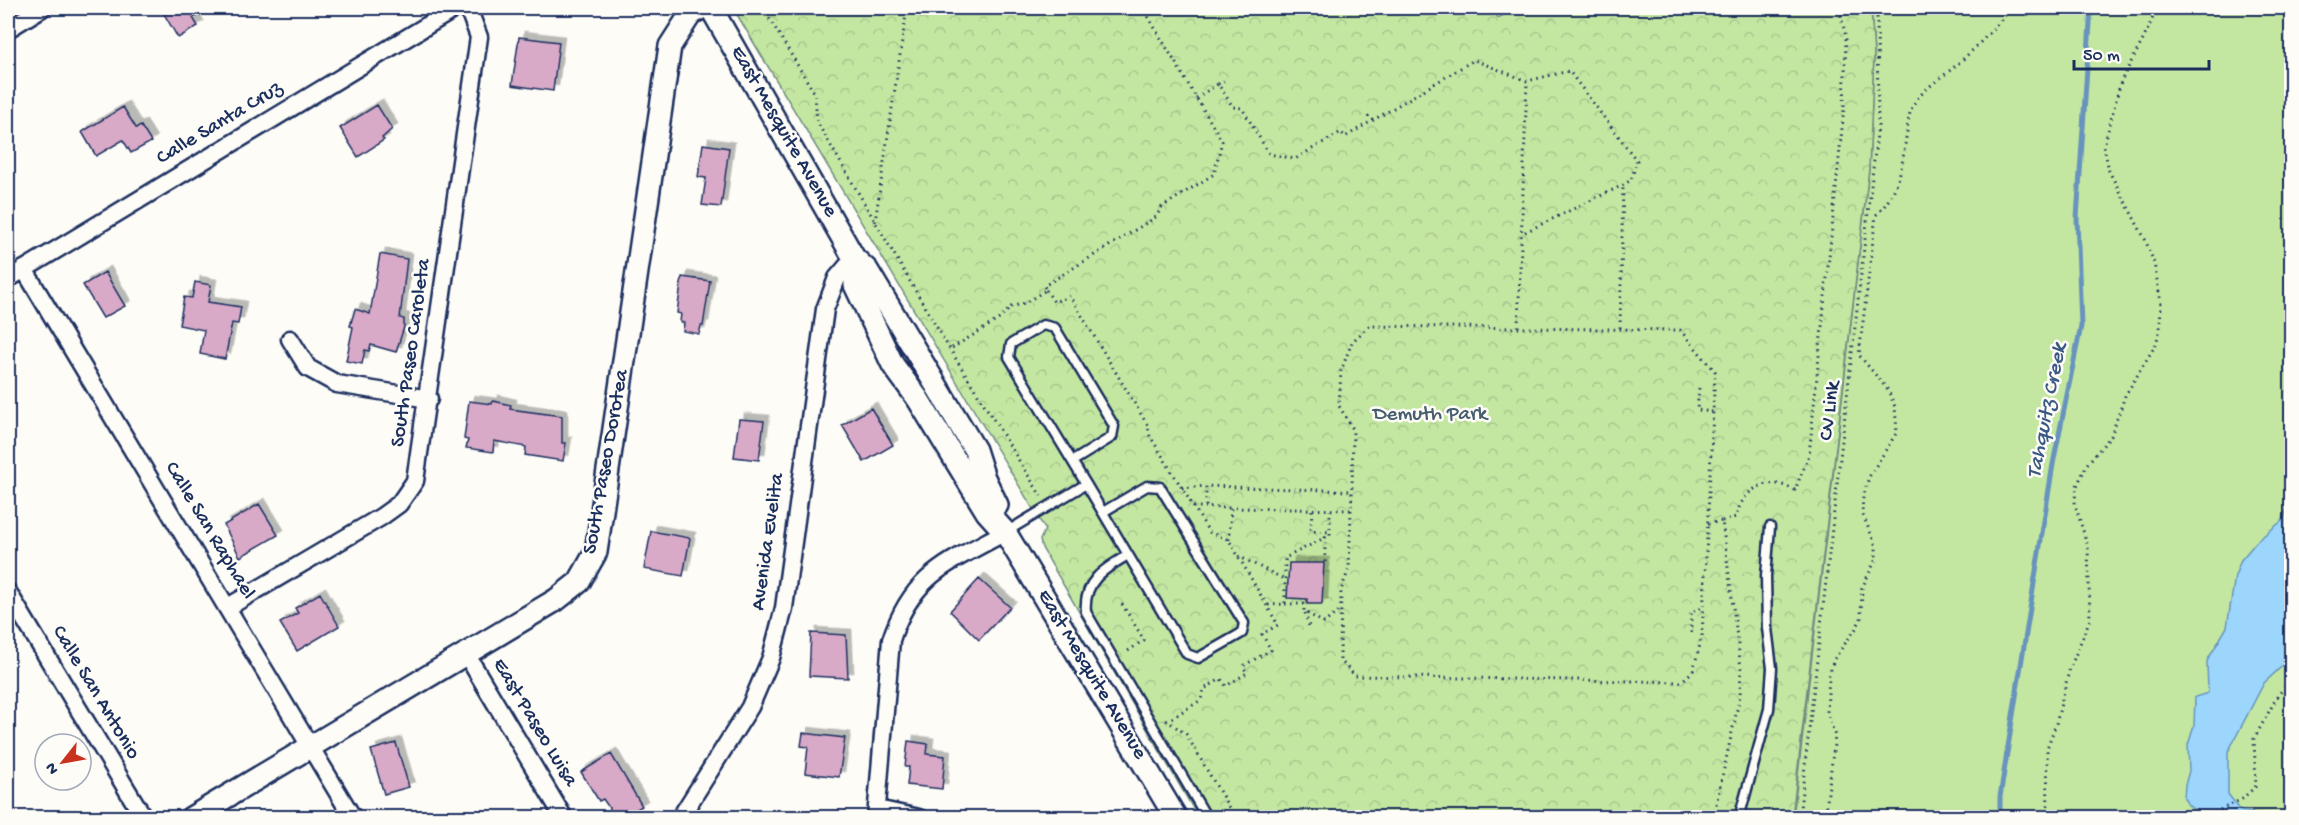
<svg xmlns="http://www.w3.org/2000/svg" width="2299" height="825" font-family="'Gochi Hand',sans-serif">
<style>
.green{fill:#c3e7a1;stroke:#6f8b80;stroke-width:1.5}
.park{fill:url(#park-crowns);stroke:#6f8b80;stroke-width:1.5}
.water{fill:#9cd6fc;stroke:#6893bd;stroke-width:1.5}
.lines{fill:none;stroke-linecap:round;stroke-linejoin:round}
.stream{stroke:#6893bd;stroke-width:5}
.building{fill:#d9a9c8;stroke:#1b2f5e;stroke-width:1.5;filter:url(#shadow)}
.service-casing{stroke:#1b2f5e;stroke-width:13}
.minor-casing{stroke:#1b2f5e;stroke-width:21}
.tertiary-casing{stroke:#1b2f5e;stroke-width:26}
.path{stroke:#1b2f5e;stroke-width:3;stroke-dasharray:1.5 4.5;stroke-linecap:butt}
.service{stroke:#fdfcf7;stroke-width:8}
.minor{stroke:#fdfcf7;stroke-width:16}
.tertiary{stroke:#fdfcf7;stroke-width:21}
.labels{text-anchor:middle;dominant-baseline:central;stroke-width:5;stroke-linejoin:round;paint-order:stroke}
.street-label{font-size:21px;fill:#1b2f5e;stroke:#fdfcf7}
.park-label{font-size:21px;fill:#455d6f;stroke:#fdfcf7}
.water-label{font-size:22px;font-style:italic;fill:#3b5986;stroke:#fdfcf7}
</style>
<defs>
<pattern id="park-crowns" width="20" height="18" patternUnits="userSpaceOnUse" patternTransform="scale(1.5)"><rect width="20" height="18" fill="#c3e7a1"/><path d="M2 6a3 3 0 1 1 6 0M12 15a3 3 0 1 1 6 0" fill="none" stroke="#a7c68d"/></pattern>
<filter id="shadow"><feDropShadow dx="5.5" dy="-5.5" stdDeviation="0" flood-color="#0004"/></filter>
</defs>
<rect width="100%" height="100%" fill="#fdfcf7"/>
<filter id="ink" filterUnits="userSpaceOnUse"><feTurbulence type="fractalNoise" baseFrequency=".0167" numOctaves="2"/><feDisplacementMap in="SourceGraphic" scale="12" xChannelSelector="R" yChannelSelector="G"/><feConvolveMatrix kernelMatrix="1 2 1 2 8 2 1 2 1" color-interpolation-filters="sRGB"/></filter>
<g filter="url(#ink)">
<path class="green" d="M1871,8H2291V817L1793,818L1869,169L1874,55Z"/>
<path class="park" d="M733,8H1491L1498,18L1516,8H1871L1874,55L1869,169L1792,817H1198L1042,548L1040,540L1045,529Z"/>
<path class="water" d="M2291,496V658L2264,683L2228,752V794L2241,811L2291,817H2203L2188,805L2184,798L2185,785L2189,771L2188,745L2194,726L2195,697L2208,693L2207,661L2227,627L2235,576L2241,560L2257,541L2283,520Z"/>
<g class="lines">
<path class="stream" d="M2000,818V797L2053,464L2081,326L2077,218L2091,8"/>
</g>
<path class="building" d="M170,8H210L193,18L198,26L178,38L163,12Z
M519,37L559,42L553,91L512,85Z
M377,105L392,129L382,138L384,140L358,157L340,128Z
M123,107L136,128L141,126L151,142L131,153L123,140L96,156L82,132Z
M703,144L729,148L721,207L702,205L706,178L698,177Z
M380,254L407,259L400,318L404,319V327L396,352L371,345L369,351L365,350L362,364L346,361L353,327L350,326L355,309L370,314Z
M105,272L125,306L103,318L83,285Z
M682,277L710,281L703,326H701L699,334L683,331L684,323L680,322L681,314L677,313Z
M195,282L211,285L208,302L241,307L238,324L232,323L225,359L200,354L204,330L179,325L184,297L192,298Z
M469,401L492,404L493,401L511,405L510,409L562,416V443H566L563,461L525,455L526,447L494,441L493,452L466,448L468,440L464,439Z
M871,408L893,445L864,462L842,425Z
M739,419L764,421L759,460L734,457Z
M259,504L278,535L240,557L224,525Z
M651,531L690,538L683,576L644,569Z
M1289,563H1324L1322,604H1307V599L1287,598Z
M979,579L1010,607L979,640L950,611Z
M320,593L339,626L297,651L280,623L298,613L295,608Z
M811,633L846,635L848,678L809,676Z
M803,733L845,738L839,777L805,773L808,747L801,746Z
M908,741L928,744L927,754L945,756L942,789L907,785L909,767H905Z
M396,743L409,787L384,794L371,750Z
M611,754L642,806L622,818H616L603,799L599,801L581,772Z"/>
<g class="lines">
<defs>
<path id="service" d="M1073,461L1112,437L1114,426L1055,328L1043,325L1011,344L1009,357L1086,484
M1006,532L1086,484L1187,654L1198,658L1242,633L1244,623L1160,487L1147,486L1103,512
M1128,555C1104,569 1083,581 1086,612L1207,818
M1739,818L1769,709L1772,668L1767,628L1766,576L1770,527"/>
<path id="minor" d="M8,29L42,8
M24,269L353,818
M8,279L456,8
M290,339L308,368L337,384L429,399
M8,592L144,818
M228,607L381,517L399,504L415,481L479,37L468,8
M465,652L564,818
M877,809L919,818
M680,818L750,707L771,658L784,608L825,309L837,278L854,258
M876,818L891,640C912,574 949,563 1005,532"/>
<path id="tertiary" d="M711,8L854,258L867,270L975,450L984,478L997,505
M854,258L855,285L893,365L918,399L987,512L1005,532L1176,818
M191,818L556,600L579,582L596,552L670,46L690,15L701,8"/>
</defs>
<use href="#service" class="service-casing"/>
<use href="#minor" class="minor-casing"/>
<use href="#tertiary" class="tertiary-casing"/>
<path class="path" d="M763,8L815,94L817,122L943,338L1041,496
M1218,84L1224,81
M1196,98L1218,84L1233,107L1242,108L1269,154L1295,159L1341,132L1345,137L1474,60L1527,81L1569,71L1637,161L1631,180L1623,185L1521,234
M1368,116L1371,121
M875,222L907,8
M1046,290L1054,302L1070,296L1148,426L1150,436L1209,532L1229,540L1278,625L1262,634L1271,650L1243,666L1247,673L1226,686L1221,679L1204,689L1201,700L1167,721
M1518,327L1527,81
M1620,328L1623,185
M952,348L1001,318L1011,307L1025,303L1046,290L1044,286L1156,217L1162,207L1214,174L1222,141L1143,8
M1699,388L1697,410L1713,412
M1182,488L1206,486
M1193,507H1206
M1312,510L1311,531L1330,532
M1351,510L1349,569L1341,590L1340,660L1355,676L1681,682L1693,671L1702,637L1715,371L1680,330L1369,326L1352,342L1341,371L1339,406L1353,429L1352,491
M1722,521L1736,517C1743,488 1768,475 1795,490L1809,455L1844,109L1846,37L1839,8
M1708,524L1722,521L1741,668L1740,696L1713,818
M1229,540L1231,508L1351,510L1352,491L1206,486V507L1231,508
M1238,556L1286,580
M1325,562V537
M1122,604L1144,640L1125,653
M1285,604H1304V611L1324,623L1340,610
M1268,605L1285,604V558L1330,535V510
M1305,613L1310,630
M1691,633V612L1703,608
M1166,720L1186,734L1235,818
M1799,818L1878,125L1877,8
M1825,818L1835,736L1827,712L1829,676L1834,659L1857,627L1861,618L1862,588L1876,559V546L1862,513L1863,497L1869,477L1897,432L1895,407L1888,390L1859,355L1876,215C1901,191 1902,164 1907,131C1908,122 1909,113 1913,105C1923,89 1940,79 1954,67C1975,49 1994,29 2011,8
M2048,818L2047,748L2056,724L2069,671L2090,619L2088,547L2075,504L2076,488L2087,464L2111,436L2125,396L2156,344L2160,329L2161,304L2154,263L2145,239L2109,171L2104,146L2121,81L2144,38L2157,8
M2204,818L2242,799L2256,786L2254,739L2278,695L2292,679"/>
<use href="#service" class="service"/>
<use href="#minor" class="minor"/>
<use href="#tertiary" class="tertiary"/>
</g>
</g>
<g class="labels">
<g class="street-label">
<text transform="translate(220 124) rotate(-31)">Calle Santa Cruz</text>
<text transform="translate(783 132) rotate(60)">East Mesquite Avenue</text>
<text transform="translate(412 353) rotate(-82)">South Paseo Caroleta</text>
<text transform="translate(1831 411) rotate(-83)">CV Link</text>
<text transform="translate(607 462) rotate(-80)">South Paseo Dorotea</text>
<text transform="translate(209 531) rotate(59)">Calle San Raphael</text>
<text transform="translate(769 542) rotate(-82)">Avenida Evelita</text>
<text transform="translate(1091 675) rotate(59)">East Mesquite Avenue</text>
<text transform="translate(95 693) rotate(59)">Calle San Antonio</text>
<text transform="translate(534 723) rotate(59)">East Paseo Luisa</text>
</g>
<g class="park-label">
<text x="1430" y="415">Demuth Park</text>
</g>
<g class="water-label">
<text transform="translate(2048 411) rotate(-79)">Tahquitz Creek</text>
</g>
</g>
<rect width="2299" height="825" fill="none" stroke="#fdfcf7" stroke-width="30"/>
<rect x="15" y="15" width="2269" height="795" fill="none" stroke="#1b2f5e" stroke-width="2" filter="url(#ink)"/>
<g transform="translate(63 762) rotate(239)"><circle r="28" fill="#fdfcf7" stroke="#a3aaba" stroke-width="1.5"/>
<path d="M0-4.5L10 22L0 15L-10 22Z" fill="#c8321e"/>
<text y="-9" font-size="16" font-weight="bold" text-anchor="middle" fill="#1b2f5e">N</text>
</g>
<path d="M2074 60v9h135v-9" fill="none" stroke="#1b2f5e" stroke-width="3"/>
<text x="2083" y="60" font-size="18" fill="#1b2f5e" stroke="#fdfcf7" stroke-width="4.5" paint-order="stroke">50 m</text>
</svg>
